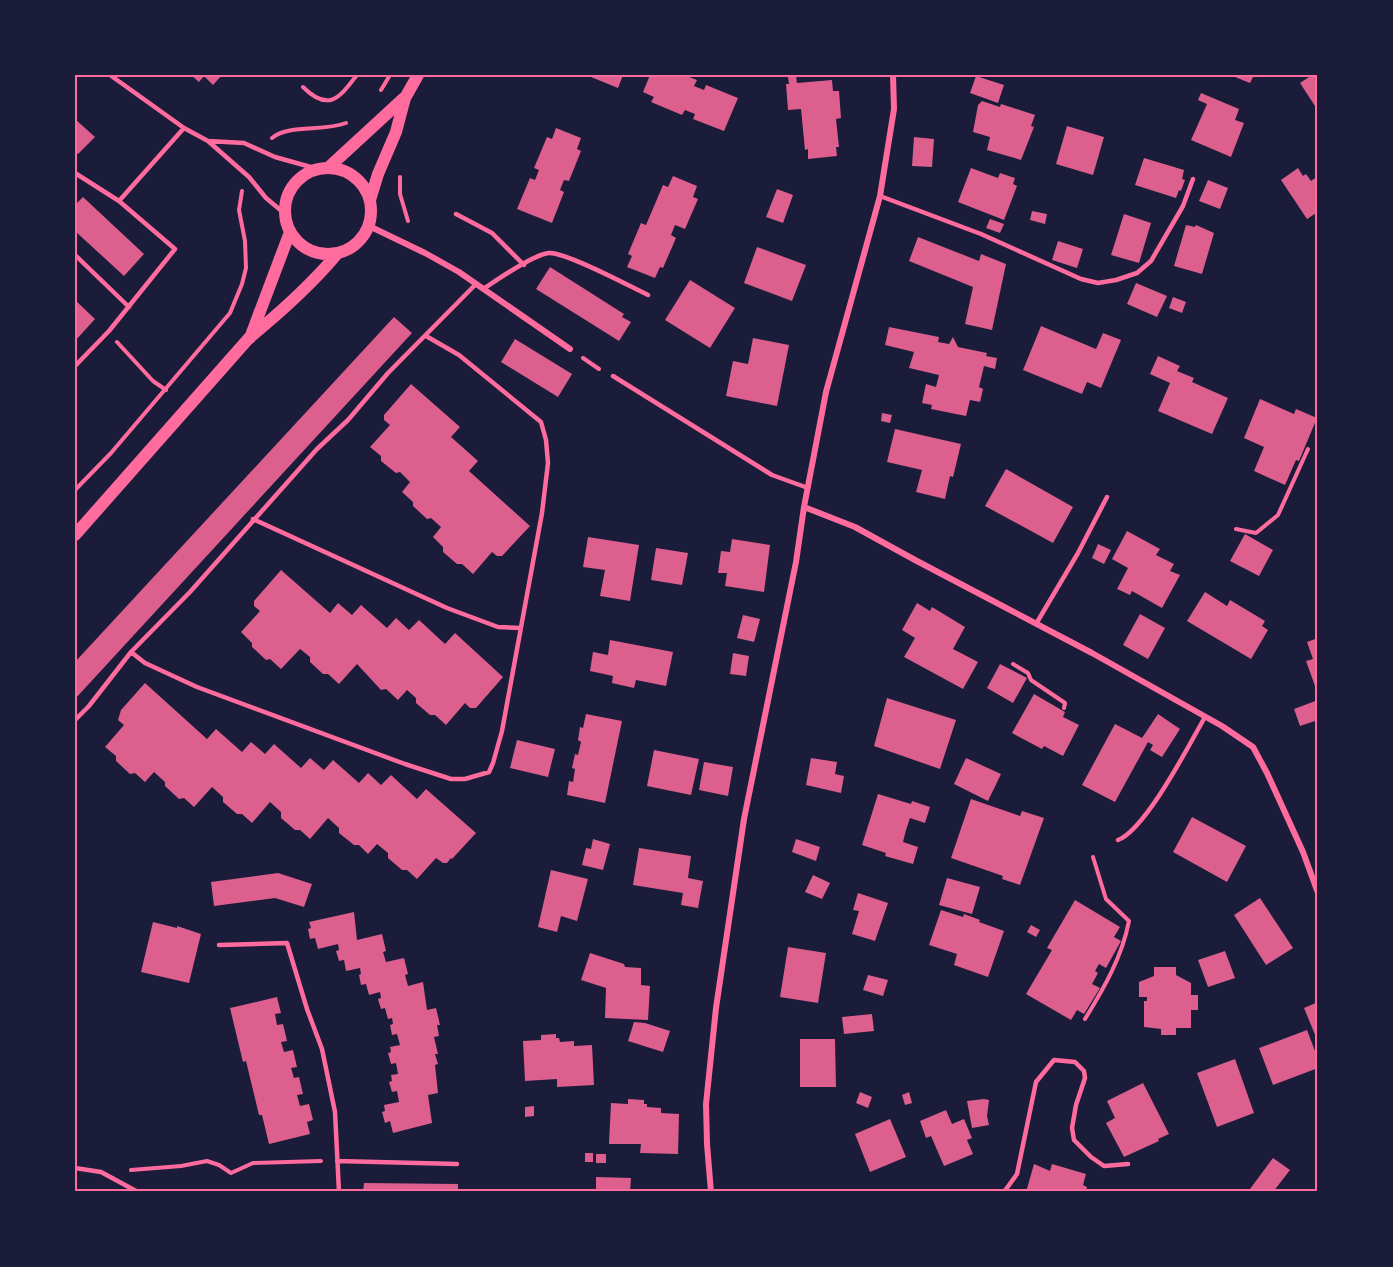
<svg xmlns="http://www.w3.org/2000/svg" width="1393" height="1267" font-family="Karla,sans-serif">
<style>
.building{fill:#dd5f8e}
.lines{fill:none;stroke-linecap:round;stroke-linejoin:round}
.path{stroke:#ff6b9d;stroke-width:4}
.service{stroke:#ff6b9d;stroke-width:4.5}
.minor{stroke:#ff6b9d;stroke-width:6}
.secondary{stroke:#ff6b9d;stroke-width:12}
.neatline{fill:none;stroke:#ff6b9d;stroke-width:2}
</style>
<rect width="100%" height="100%" fill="#1b1b3a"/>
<path class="building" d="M191,75H222L213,85L204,76L199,82Z
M586,75H623L618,88Z
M650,75H684L697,80L694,86L704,90L706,85L738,98L724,131L693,119L695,114L685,110L682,115L651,102L654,97L643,92Z
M1230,75H1254L1250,83Z
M1312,75H1318V105L1315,106L1300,83Z
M796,76L797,83L832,80L833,91H839L841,118L836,119L839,147H836L837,156L808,159V149L805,150L801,109L788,110L786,84H789L788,77Z
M976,76L1004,85L998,103L970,93Z
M1201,93L1239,109L1235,120L1244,123L1231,157L1191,140L1207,104L1198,100Z
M982,101L1000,107L1001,104L1035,115L1031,126L1034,127L1021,160L987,150L990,137L973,132L978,105Z
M75,119L95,137L78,154L75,152Z
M1067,126L1104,137L1093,175L1056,164Z
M556,128L581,138L577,149L581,151L569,181L564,180L560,190L564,192L552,223L517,209L530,178L535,180L539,170L534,168L547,137L552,139Z
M914,137L934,139L932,167L912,166Z
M1144,158L1184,170L1182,179L1185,180L1181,191L1179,190L1176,198L1135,185Z
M971,168L998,178L1000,173L1015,178L1013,184L1017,186L1004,220L958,202Z
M1298,168L1303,176L1306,174L1311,181L1318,176V212L1307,219L1281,180Z
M673,176L697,186L693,197L698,199L685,229L675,225L671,235L676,238L663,268L660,267L655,278L627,267L632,256L628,254L641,223L646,225L663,185L668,187Z
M1208,180L1228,188L1220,209L1199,201Z
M777,189L793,195L783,223L766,217Z
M83,197L144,254L124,276L75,231V205Z
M1032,211L1047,214L1045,224L1030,220Z
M1124,214L1151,223L1139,263L1111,255Z
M990,219L1004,224L1000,233L986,228Z
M1186,225L1195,227L1196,225L1214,233L1202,274L1174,266Z
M918,237L979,261L981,254L1006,264L992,330L965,324L973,287L909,261Z
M1058,241L1083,249L1077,268L1052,260Z
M757,247L806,265L792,301L744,283Z
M550,267L624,314L622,317L631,322L619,341L536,289Z
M690,280L735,308L710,348L665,320Z
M1136,283L1167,296L1157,317L1127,304Z
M1173,297L1186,302L1182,313L1169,308Z
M75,300L95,319L75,341Z
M394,317L412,333L75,699V662Z
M1041,326L1096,349L1103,333L1121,340L1101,388L1087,382L1082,394L1023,370Z
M889,327L939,337L938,342L949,344L953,337L958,347L987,353L986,356L997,358L995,369L984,366L979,387L983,389L980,402L970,400L966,416L931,409L932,405L922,403L926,384L936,387L939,375L909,368L914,352L885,345Z
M753,338L789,345L777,406L726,396L733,361L748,364Z
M515,339L572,374L558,397L501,362Z
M1158,356L1180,366L1177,371L1194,378L1192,382L1228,398L1212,434L1158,411L1170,383L1150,374Z
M411,384L460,427L451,437L478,461L469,471L530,526L502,556H497L492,552L473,574L462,564H457L443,552V547L433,537L441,527L431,518L427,519L413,506V502L402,492L410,482L400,472L396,473L381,461V456L370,447L390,425L384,420V415Z
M1260,399L1294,414L1296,409L1317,418L1299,461L1296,460L1285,485L1254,471L1264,447L1244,438Z
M882,413L892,415L890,423L881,421Z
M895,429L961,444L953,477L950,476L945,499L916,492L922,470L887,462Z
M1006,469L1073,507L1053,543L985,506Z
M1127,531L1160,549L1156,555L1174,564L1170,571L1180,575L1162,608L1132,591L1130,595L1117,589L1128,568L1112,559Z
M1245,534L1273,550L1259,576L1230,561Z
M588,537L639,545L630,601L600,596L605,570L583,567Z
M732,539L770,545L764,592L725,586L727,573H718L721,551L730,552Z
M1098,544L1111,550L1104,564L1092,558Z
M656,548L688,553L682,585L651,580Z
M281,570L330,613L338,603L352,615L361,605L387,628L396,618L409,630L419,620L445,644L455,633L503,677L476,708H470L465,703L446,725L435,715H430L416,703V698L407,690L398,700L386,689L381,690L357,664L339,684L328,674H323L310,662V657L300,649L281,669L270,659L266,660L252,647V643L241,632L260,611L254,606V601Z
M1205,592L1227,606L1230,600L1265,621L1262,626L1268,630L1251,659L1187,621Z
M917,603L930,611L932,607L965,627L953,649L978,662L963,689L904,657L915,638L902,630Z
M1140,614L1165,628L1148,659L1123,645Z
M743,615L760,619L754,642L737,638Z
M1318,638V685L1315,686L1306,661L1313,659L1307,642Z
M610,640L673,652L666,686L636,680L634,688L612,683L613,676L590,671L593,652L608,655Z
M733,653L749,656L746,676L730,674Z
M1000,664L1027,678L1013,703L987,688Z
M145,683L207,739L216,729L242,752L251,742L265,754L274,744L301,768L310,758L324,770L333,760L359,783L368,773L381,785L391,775L417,799L426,789L476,833L452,859L451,858L447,863H443L436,858L417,879L407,870H402L388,858V853L377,844L368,854L359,845H354L339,833V828L328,818L310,839L300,830H295L281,818V812L270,802L252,823L242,814H237L223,802V797L212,787L194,807L184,798L179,799L165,786V782L154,772L145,782L135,773L130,774L116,761V756L105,747L124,725L118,720L121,710Z
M1034,694L1065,712L1063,717L1079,725L1063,756L1044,746L1042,749L1012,733Z
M887,698L956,720L940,769L874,746Z
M1318,700V720L1300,726L1294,709Z
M586,714L622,721L605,803L567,795L569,781L573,782L575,769L572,768L575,754L578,755L581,742L578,740L580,727L583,728Z
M1158,714L1180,729L1162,757L1150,750L1153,745L1148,742L1115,802L1082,785L1115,724L1142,738Z
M517,740L555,749L548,777L510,768Z
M654,750L699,759L691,795L647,786Z
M811,758L837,762L835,774L844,776L841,793L806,785Z
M966,758L1001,774L988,801L954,784Z
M704,762L733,767L728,796L699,790Z
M878,794L911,804L912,801L930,807L925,823L910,818L906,830L903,842L918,847L913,864L885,856L886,853L862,845Z
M971,799L1020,816L1022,811L1044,818L1020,885L1002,879L1003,876L951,858Z
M1192,817L1246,846L1227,882L1173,852Z
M593,839L610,844L603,870L582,865L586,848L591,849Z
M796,839L820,847L816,861L792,852Z
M639,848L691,856L688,878L703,881L698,908L681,905L683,893L633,885Z
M551,870L588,879L577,921L561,916L557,932L538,927Z
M278,873L312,884L304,907L275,898L214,906L211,882Z
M813,875L830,883L822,899L805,892Z
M947,878L980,887L972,914L939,905Z
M858,893L888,903L875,941L852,934L859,911L853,910Z
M1260,898L1293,948L1266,965L1234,915Z
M1075,900L1120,927L1114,937L1121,941L1106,968L1099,964L1095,971L1098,973L1092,984L1100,988L1084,1014L1077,1010L1071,1020L1026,994L1052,950L1047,948Z
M941,910L963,917L964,914L980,920L979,922L1004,931L988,977L954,965L957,954L929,945Z
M354,912L357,940L382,934L386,951L383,952L386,962L404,958L408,974L405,975L408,986L423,982L427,1010L436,1008L440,1025H437L439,1036L434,1037L438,1054H435L438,1064L435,1065L438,1093L428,1095L432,1123L393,1133L390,1121L385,1123L382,1112L385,1111L384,1105L399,1102L397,1091L392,1092L389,1082L392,1081L391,1075L398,1074L396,1063L391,1064L388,1053L391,1052L390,1047L400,1045L397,1034L392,1035L390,1025L393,1024L392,1018L388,1019L385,1008L381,1009L378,999L381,998L380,992L369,995L366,984L361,985L359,975L361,974L360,968L346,971L344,960L339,961L336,951L339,950L338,944L318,949L315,938L310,939L308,929L311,928L309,922Z
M153,922L177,928V926L201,934L189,983L141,972Z
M1031,925L1040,930L1036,937L1027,932Z
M788,947L826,953L818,1003L780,997Z
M1225,951L1235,978L1208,987L1198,960Z
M590,953L624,964L625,967L641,968V985L650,986L648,1020L605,1018L606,988L581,980Z
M1154,967H1176V975L1191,983V995H1198V1010H1191V1028H1176V1035H1161V1029L1144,1027V1001H1147V997H1139V982L1154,976Z
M868,975L888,980L883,996L863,990Z
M277,997L281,1013L275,1014L277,1025L283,1024L287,1041L281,1042L284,1052L293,1050L297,1067L291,1068L294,1078L299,1077L303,1094L297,1095L300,1106L309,1104L313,1120L307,1122L310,1134L269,1144L262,1115H259L246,1061L243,1062L230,1008Z
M1318,1002V1042L1304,1008Z
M872,1014L874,1031L844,1034L842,1017Z
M634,1022L645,1023L670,1031L663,1052L628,1041Z
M1307,1030L1318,1059V1068L1273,1085L1259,1048Z
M556,1034V1038H559L560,1042L574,1041V1046L592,1045L594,1085L557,1087V1079L525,1081L523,1041L541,1040V1035Z
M800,1039H835L836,1087H800Z
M1235,1059L1254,1113L1217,1127L1197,1073Z
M1143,1083L1169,1134L1158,1139L1159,1141L1124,1157L1106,1123L1115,1118L1107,1101Z
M860,1092L872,1097L868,1108L856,1103Z
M909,1092L912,1103L905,1105L902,1095Z
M628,1099L644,1100V1104H647V1107L661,1108V1113L679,1114L678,1154L640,1153L641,1144H609L611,1103L628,1104Z
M984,1099L989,1100L987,1116L989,1125L972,1128L967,1101Z
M534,1106V1116L525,1117V1107Z
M946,1110L952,1124L964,1119L972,1138L967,1140L973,1154L944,1166L931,1136L926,1138L920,1121Z
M890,1119L906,1157L870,1172L855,1134Z
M585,1153H593V1162H585Z
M596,1154H606V1163H596Z
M1273,1158L1290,1170L1273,1192H1253L1250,1189Z
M1034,1164L1050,1171L1052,1164L1086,1174L1083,1185L1087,1187L1086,1192H1026Z
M596,1177L631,1178L630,1192H596Z
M364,1183L458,1184V1192H363Z"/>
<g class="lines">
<path class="path" d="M303,87C329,113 340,97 357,75
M381,90L390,75
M272,138C289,124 323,132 346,123
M400,177V194L408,221
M117,342L153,381L166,390
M583,358L599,369
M75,490L111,453L230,313L242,284L246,268L245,241L239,210L242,191
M1236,529L1256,533L1278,515L1308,449
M1013,664L1028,673L1031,680L1065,703L1064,708
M1085,1019C1104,988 1122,957 1129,921L1106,899L1093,857
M131,1170L181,1166L207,1161L219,1165L231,1173L253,1163L321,1161"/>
<path class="service" d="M110,75L184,128L208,141L249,177L266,198L284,213
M208,141L244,143L275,157L318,169
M75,173L119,201L184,128
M880,196L981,234L1081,279L1098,283L1116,280L1137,273L1151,261L1183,206L1193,179
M456,214L492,233L524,265
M75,255L129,307
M483,289C497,280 534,254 549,253C566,252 629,286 648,295
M75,366L109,331L175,249L119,201
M613,376L772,475L808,488
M253,519L447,608L498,627L520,628
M1036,624L1078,553L1107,497
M131,652L145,663L197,687L405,764L451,779H465L489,772L493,763L502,731L542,513L548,463L546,440L541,422L459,355L426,336
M75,720L89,706L131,652L190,592L317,449L348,420L388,373L476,284
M1118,840C1146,829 1189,745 1205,717
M219,945L287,943L307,1009L322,1049L335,1112L339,1192
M337,1161L457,1164
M75,1168L101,1172L138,1192
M1004,1192L1017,1174L1036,1082L1054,1060L1075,1062L1084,1071L1085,1078L1076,1105L1072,1128L1074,1140L1091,1157L1104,1166L1128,1164"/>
<path class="minor" d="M369,226L425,253L459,272L570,349
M804,507L855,527L915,560L1092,653L1222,726L1253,747L1267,773L1303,852L1318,893
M711,1192L707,1144L706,1104L716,1008L744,819L796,562L804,507L826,392L880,196L894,109L893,75"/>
<path class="secondary" d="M285 211a43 43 0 1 1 86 0a43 43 0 1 1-86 0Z
M328,168L404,98
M370,200L378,174L396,132L405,98L418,75
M250,338L290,232
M75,535L249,338C281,312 311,285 337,254"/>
</g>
<rect width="1393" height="1267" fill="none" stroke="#1b1b3a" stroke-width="153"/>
<rect x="76" y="76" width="1240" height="1114" class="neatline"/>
</svg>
